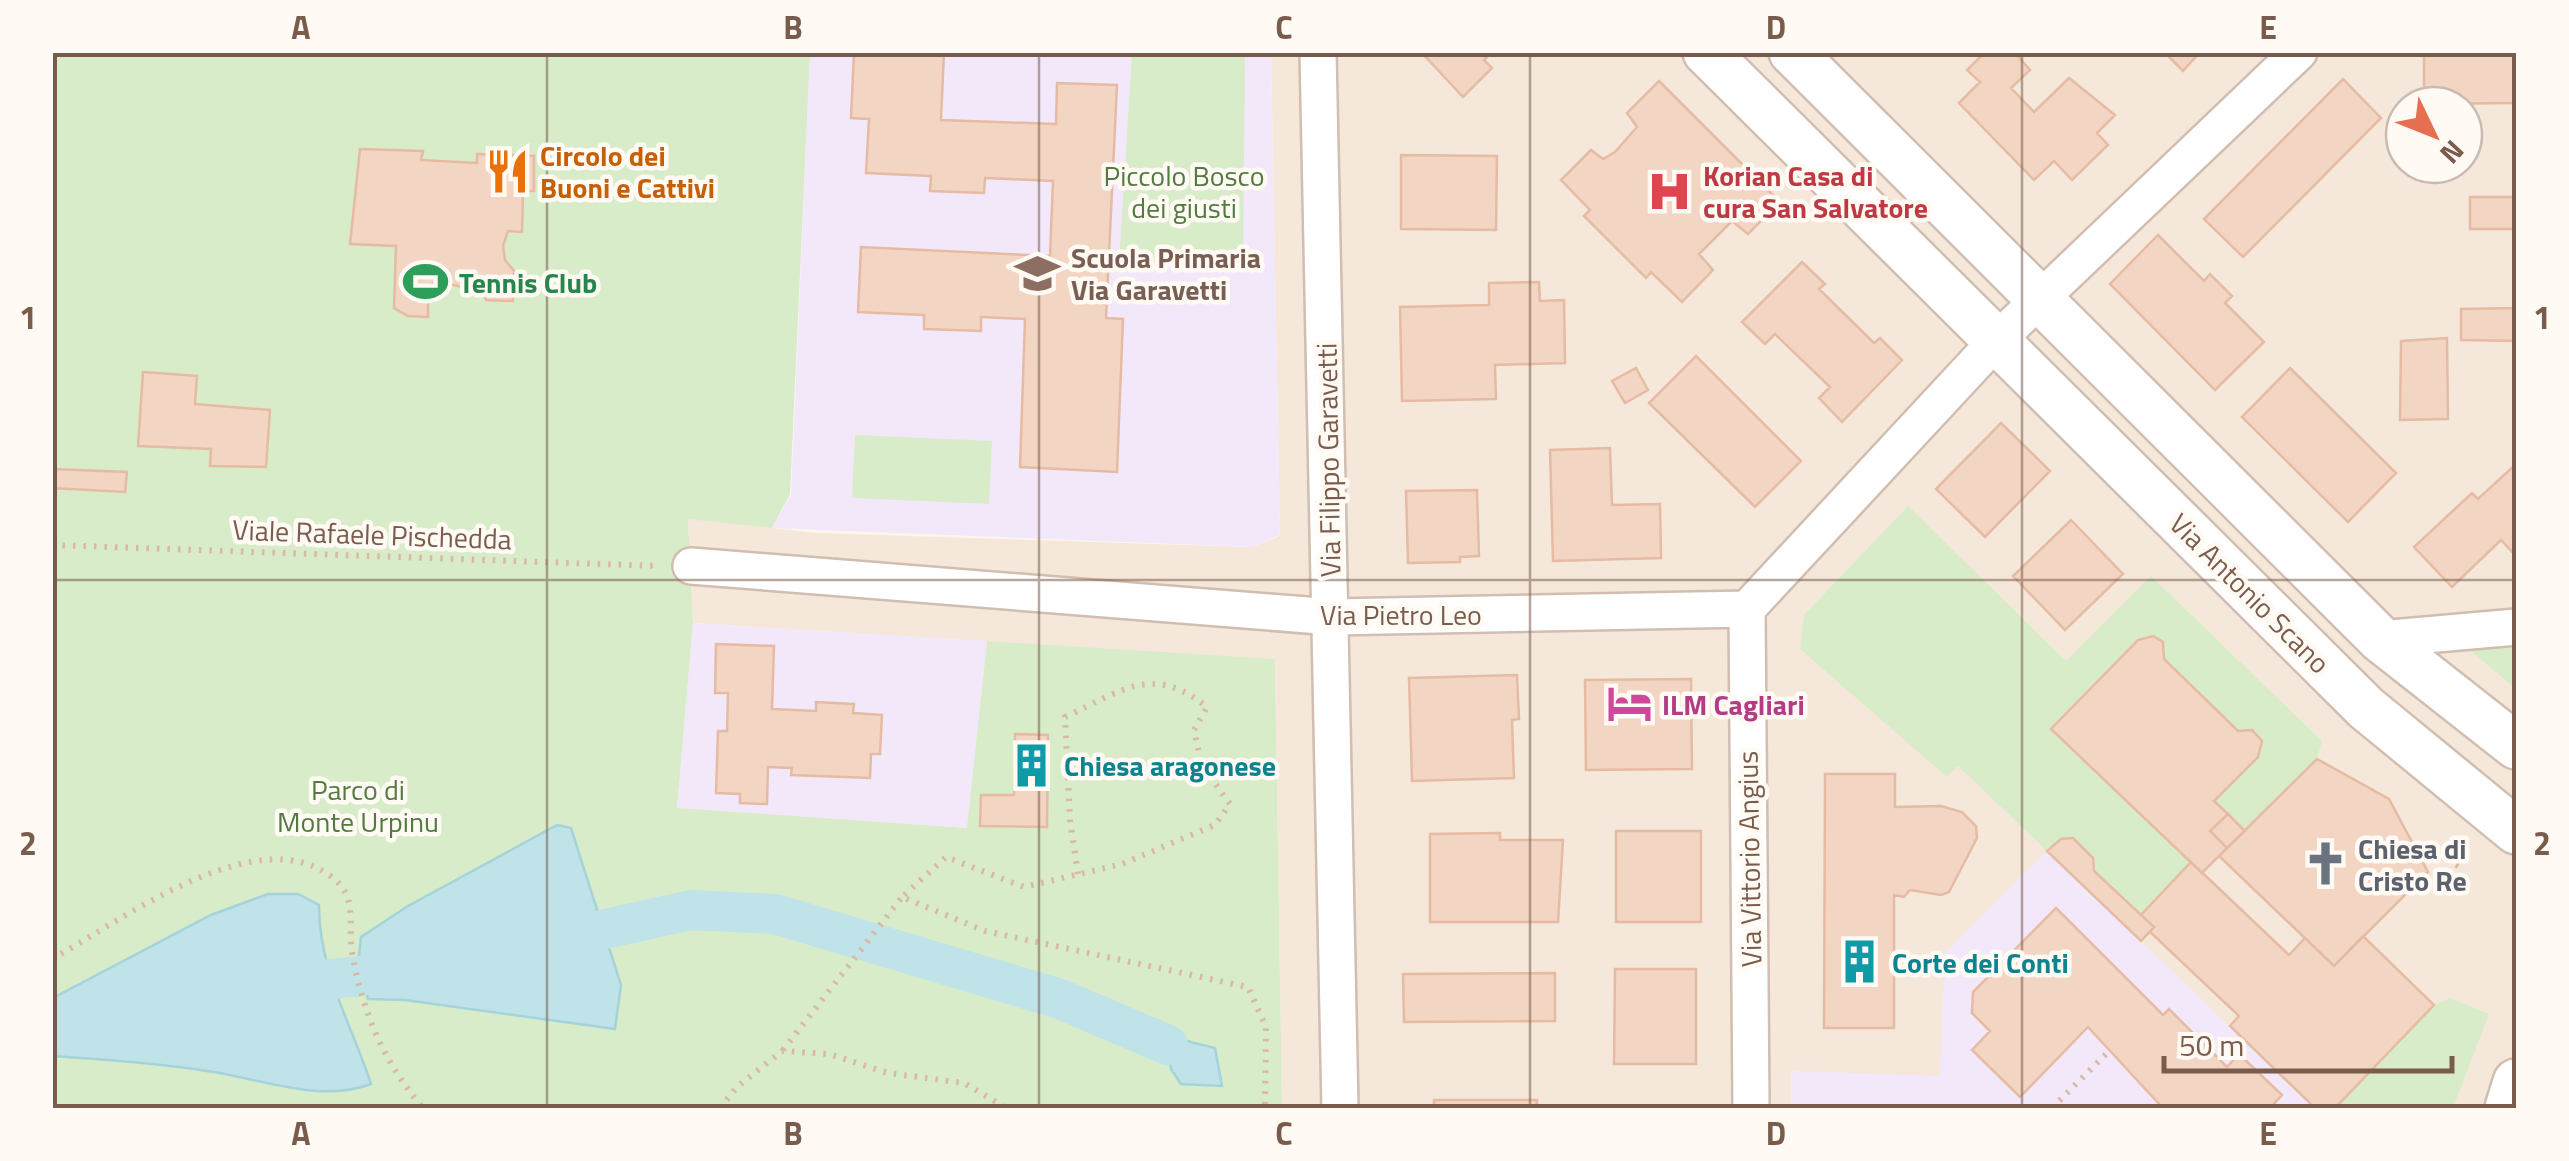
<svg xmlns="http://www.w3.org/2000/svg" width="2569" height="1161" font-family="'Titillium Web',sans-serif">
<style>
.residential{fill:#f5e8da;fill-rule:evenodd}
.education{fill:#f3e8fa}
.green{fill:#d8ecc9}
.water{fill:#bfe3e8;stroke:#a5d3da;stroke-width:2.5}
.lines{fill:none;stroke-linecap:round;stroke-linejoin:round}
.canal{stroke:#bfe3e8;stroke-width:40}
.building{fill:#f3d5c3;stroke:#e6bba3;stroke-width:2.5}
.minor-casing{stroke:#d1beb0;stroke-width:40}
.tertiary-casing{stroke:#d1beb0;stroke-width:50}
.path{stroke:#d9b8a5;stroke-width:6;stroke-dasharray:2.5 8;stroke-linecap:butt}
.minor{stroke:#fff;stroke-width:35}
.tertiary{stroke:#fff;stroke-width:45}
.grid{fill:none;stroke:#7a5c4d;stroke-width:2.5;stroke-opacity:0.55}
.labels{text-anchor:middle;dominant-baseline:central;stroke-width:9;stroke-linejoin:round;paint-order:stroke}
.food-label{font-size:28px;font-weight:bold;fill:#c56008;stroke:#fffaf3;text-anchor:start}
.park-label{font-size:28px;fill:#537a41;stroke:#fffaf3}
.health-label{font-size:28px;font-weight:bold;fill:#be3a42;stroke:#fffaf3;text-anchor:start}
.education-label{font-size:28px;font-weight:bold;fill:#785e54;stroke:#fffaf3;text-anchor:start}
.leisure-label{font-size:28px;font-weight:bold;fill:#27864d;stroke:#fffaf3;text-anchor:start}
.street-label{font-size:28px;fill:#7a5c4d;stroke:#fffaf3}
.hotel-label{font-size:28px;font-weight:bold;fill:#b23c85;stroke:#fffaf3;text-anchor:start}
.culture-label{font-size:28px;font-weight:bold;fill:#0d838f;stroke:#fffaf3;text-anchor:start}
.worship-label{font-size:28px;font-weight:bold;fill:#5b616d;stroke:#fffaf3;text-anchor:start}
.neatline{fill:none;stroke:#7a5c4d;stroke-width:4}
.grid-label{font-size:32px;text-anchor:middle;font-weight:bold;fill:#7a5c4d}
</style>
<rect width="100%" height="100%" fill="#fdf6ec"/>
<path class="residential" d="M1271,53H2516V1108H1282L1275,660L693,623L688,518L816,533L1252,547L1280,536ZM2404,105H2464V165H2404Z"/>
<path class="education" d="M810,53H1271L1280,535L1252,547L772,528L791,494Z
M693,623L987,641L968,828L677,809Z
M2047,851L2315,1108H1791V1071L1940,1076L1945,953Z"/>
<path class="green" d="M52,53H810L790,494L772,528L688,519L693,623L677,808L967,828L987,641L1275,659L1282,1108H53Z
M1132,53L1245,54L1243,265L1119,262Z
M855,435L992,441L989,504L852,498Z
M1908,506L2066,661L2151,576L2322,741L2317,759L2245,831L2214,801L2261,753L2259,736L2252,730L2238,731L2164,659L2163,642L2146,636L2138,640L2051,729L2191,862L2141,915L2094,871L2093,857L2073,838L2061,839L2047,851L1958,766L1947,777L1800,649L1804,615Z
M2516,638V689L2457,639Z
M2450,998L2489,1014L2453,1108H2335L2434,1005Z"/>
<path class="water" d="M557,825L571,828L621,985L615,1029L405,1000L368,999L358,965L361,937L408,906Z
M268,894H298L319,905C319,971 351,1023 371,1084C321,1103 265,1080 213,1072C160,1063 106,1060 53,1056V998L211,915Z
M1167,1036L1215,1048L1222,1086L1181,1084L1171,1069Z"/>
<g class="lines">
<path class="canal" d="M605,929L691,910L775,914L1060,999L1168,1045
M330,979L361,976"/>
</g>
<path class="building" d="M854,52H944L941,120L1056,124L1057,83L1117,85L1106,318L1123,319L1117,472L1020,467L1025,319L981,317V331L924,329V315L858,312L861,247L1050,256L1053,181L985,178L984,193L930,191L931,176L866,173L869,119L851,118Z
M1421,52H1492L1484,60L1492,68L1463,97Z
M1985,52H2014L2030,70L2011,88L2034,112L2069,78L2115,115L2097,133L2108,145L2072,180L2054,161L2034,180L1959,103L1980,82L1967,70Z
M2164,52H2200L2183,71Z
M2424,52H2516V103L2424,104Z
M2343,79L2381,118L2243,257L2204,219Z
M1659,81L1780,202L1748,234L1732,221L1699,254L1713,270L1682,302L1651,272L1646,278L1584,216L1590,210L1561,180L1591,150L1603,159L1615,152L1637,127L1627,113Z
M360,149L423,151L421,160L477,163V154L534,156V191H523L522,232L508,231L503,246L505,260L514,271L513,301L486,300L484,292L436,281L428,287V317L408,316L394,308L396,246L350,244Z
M1401,155L1497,156L1496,230L1401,229Z
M2470,197H2516V229H2470Z
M2158,235L2204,281L2210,274L2232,296L2225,303L2264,342L2215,390L2110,284Z
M1802,262L1825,284L1819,289L1874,343L1880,338L1902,360L1842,422L1819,398L1830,387L1775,334L1765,344L1742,322Z
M1539,282L1540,301L1564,300L1565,363L1495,365L1496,399L1402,401L1400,307L1489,305V283Z
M2516,308V341L2461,340V309Z
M2447,338L2448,419L2400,420L2401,341Z
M1696,356L1801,461L1755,507L1649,403Z
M1636,368L1648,390L1625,403L1612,381Z
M2290,368L2396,473L2348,522L2242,417Z
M143,372L197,376L195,404L270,410L266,467L210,466L211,449L138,446Z
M2001,423L2050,471L1985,537L1936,489Z
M2516,447V556L2501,540L2452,587L2414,547L2472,493L2478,499L2515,465Z
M1610,448L1612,505L1660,504L1661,558L1553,561L1550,450Z
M52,469L127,472L125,492L52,488Z
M1477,490L1479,556L1460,557V562L1408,563L1406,491Z
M2071,520L2123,574L2065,630L2013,576Z
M2153,636L2163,642L2164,659L2238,731L2252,730L2262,741L2258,757L2214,801L2228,814L2210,831L2227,848L2202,873L2051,729L2138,640Z
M716,644L774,646L772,709L816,711V702L854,704L853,713L882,715L880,754H871L870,778L791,775L792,768L768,767L767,804L740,803V794L716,793L718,731H727L728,693H715Z
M1517,675L1519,719L1512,720L1514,778L1412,781L1409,678Z
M1691,679L1692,769L1586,770L1585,680Z
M1015,734L1048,735L1047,827L980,826L981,795H1014Z
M2317,759L2389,799L2428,872L2334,966L2219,856Z
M1825,774H1895V807L1941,806L1962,812L1976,826L1977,838L1949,892L1941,895L1910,890L1904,897L1894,895V1028H1824Z
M2228,814L2245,831L2227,848L2210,831Z
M1616,831H1701V922H1616Z
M1500,833V840H1563L1558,922H1430V834Z
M2073,838L2093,858L2094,871L2154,927L2141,941L2047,851L2061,839Z
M2191,862L2289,955L2305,938L2334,966L2363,936L2434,1005L2335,1108H2315L2230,1026L2239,1016L2150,932L2154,927L2141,915Z
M2056,908L2163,1015L2169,1009L2227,1067L2239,1054L2282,1095L2270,1108H2156L2160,1105L2088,1027L2020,1097L1972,1050L1990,1031L1972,1013L1973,992Z
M1615,969H1696V1064H1614Z
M1555,973V1021L1404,1022L1403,974Z
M1434,1100H1537V1108H1415L1434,1105Z
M1618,1106L1698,1108H1618Z"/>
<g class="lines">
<defs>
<path id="minor" d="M1318,52L1340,1108
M691,566L1332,617L1747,609L1997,340L2299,52
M1747,609L1751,1108
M2380,639L2516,627"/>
<path id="tertiary" d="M1706,52L2366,708L2516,831
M1792,52L2380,639L2516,746
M2508,1108L2516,1082"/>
</defs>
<use href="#minor" class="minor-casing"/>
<use href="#tertiary" class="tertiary-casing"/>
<path class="path" d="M52,545L659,566
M2438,854L2465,870
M1078,874L1070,820L1065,717C1121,691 1153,663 1207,707L1194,730L1202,766L1230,804L1215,825L1122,864L1024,887L946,857L902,897L985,931L1248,987L1266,1027L1265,1108
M52,959C119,922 240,831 317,868C330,874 344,885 348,899C353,916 349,934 352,952C362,1011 384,1063 423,1108
M783,1050L902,897
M720,1108L737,1087L782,1051L829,1054L888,1073L964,1083L1006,1108
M2052,1108L2111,1049"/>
<use href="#minor" class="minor"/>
<use href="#tertiary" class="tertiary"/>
</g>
<path class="grid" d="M547,52V1108M1039,52V1108M1530,52V1108M2022,52V1108M52,580H2516"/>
<defs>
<symbol id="restaurant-bare" viewBox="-9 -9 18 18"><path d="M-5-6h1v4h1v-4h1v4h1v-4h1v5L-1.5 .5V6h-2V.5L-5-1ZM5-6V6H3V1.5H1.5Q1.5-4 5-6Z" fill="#e8710a" stroke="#fffaf3" stroke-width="2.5" paint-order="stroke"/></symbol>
<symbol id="hospital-bare" viewBox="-9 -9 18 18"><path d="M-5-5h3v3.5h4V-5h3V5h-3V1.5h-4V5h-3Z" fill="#e0444e" stroke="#fffaf3" stroke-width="2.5" paint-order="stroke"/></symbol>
<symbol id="school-bare" viewBox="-9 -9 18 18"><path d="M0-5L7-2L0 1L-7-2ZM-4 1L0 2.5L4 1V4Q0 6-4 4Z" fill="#8d6e63" stroke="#fffaf3" stroke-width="2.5" paint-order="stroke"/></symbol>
<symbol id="stadium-bare" viewBox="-9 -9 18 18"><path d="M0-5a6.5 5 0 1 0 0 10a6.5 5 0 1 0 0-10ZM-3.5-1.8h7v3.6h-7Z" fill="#2e9e5b" stroke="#fffaf3" stroke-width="2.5" paint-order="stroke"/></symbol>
<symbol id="hotel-bare" viewBox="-9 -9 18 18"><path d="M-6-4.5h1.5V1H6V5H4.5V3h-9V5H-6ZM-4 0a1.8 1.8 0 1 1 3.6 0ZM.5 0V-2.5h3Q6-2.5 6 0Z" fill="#d1479c" stroke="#fffaf3" stroke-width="2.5" paint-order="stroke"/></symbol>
<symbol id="building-bare" viewBox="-9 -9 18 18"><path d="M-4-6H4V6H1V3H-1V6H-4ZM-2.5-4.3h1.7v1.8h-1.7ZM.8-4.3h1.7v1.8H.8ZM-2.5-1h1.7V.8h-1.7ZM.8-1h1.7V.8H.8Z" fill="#0f9aa8" stroke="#fffaf3" stroke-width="2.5" paint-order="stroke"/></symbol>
<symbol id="church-bare" viewBox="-9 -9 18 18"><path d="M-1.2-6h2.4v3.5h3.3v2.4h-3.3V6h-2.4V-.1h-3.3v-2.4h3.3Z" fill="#6b7280" stroke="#fffaf3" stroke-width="2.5" paint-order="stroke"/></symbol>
</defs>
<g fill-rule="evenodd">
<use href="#restaurant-bare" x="476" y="140" width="63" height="63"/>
<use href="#hospital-bare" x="1638" y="160" width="63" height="63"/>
<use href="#school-bare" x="1006" y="242" width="63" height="63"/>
<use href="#stadium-bare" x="394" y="250" width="63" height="63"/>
<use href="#hotel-bare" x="1598" y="672" width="63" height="63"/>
<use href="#building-bare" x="1000" y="734" width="63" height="63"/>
<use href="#church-bare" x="2294" y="832" width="63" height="63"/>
<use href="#building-bare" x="1828" y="930" width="63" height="63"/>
</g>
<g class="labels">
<g class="food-label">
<text x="540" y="155">Circolo dei<tspan x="540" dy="32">Buoni e Cattivi</tspan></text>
</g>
<g class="park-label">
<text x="1184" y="175">Piccolo Bosco<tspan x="1184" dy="32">dei giusti</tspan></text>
<text x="358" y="789">Parco di<tspan x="358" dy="32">Monte Urpinu</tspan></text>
</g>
<g class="health-label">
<text x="1703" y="175">Korian Casa di<tspan x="1703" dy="32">cura San Salvatore</tspan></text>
</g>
<g class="education-label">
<text x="1071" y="257">Scuola Primaria<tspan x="1071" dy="32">Via Garavetti</tspan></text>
</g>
<g class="leisure-label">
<text x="459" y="282">Tennis Club</text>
</g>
<g class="street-label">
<text transform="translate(1328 460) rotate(-91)">Via Filippo Garavetti</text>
<text transform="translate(372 534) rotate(2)">Viale Rafaele Pischedda</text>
<text transform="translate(2250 593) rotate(45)">Via Antonio Scano</text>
<text x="1401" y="614">Via Pietro Leo</text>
<text transform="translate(1749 859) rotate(-91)">Via Vittorio Angius</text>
</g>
<g class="hotel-label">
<text x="1662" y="704">ILM Cagliari</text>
</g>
<g class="culture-label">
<text x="1064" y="765">Chiesa aragonese</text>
<text x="1892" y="962">Corte dei Conti</text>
</g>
<g class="worship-label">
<text x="2358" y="848">Chiesa di<tspan x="2358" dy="32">Cristo Re</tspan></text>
</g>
</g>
<rect width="2569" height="1161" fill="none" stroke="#fffaf3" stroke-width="110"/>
<g transform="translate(2434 135) rotate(133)"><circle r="48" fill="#fffaf3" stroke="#cabbb1" stroke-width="2.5"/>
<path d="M0-8L18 38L0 25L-18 38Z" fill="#e76f51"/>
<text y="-15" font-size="28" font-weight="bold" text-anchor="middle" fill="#7a5c4d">N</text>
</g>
<path d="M2164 1056v15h288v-15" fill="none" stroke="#7a5c4d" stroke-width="5"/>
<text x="2179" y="1056" font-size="30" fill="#7a5c4d" stroke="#fffaf3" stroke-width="8" paint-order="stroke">50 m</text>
<rect x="55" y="55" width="2459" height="1051" class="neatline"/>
<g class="grid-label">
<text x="301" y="39">A</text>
<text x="793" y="39">B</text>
<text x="1284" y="39">C</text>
<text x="1776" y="39">D</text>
<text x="2268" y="39">E</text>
<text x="28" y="329">1</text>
<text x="2542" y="329">1</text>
<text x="28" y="855">2</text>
<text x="2542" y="855">2</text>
<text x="301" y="1145">A</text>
<text x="793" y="1145">B</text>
<text x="1284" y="1145">C</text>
<text x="1776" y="1145">D</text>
<text x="2268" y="1145">E</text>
</g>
</svg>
